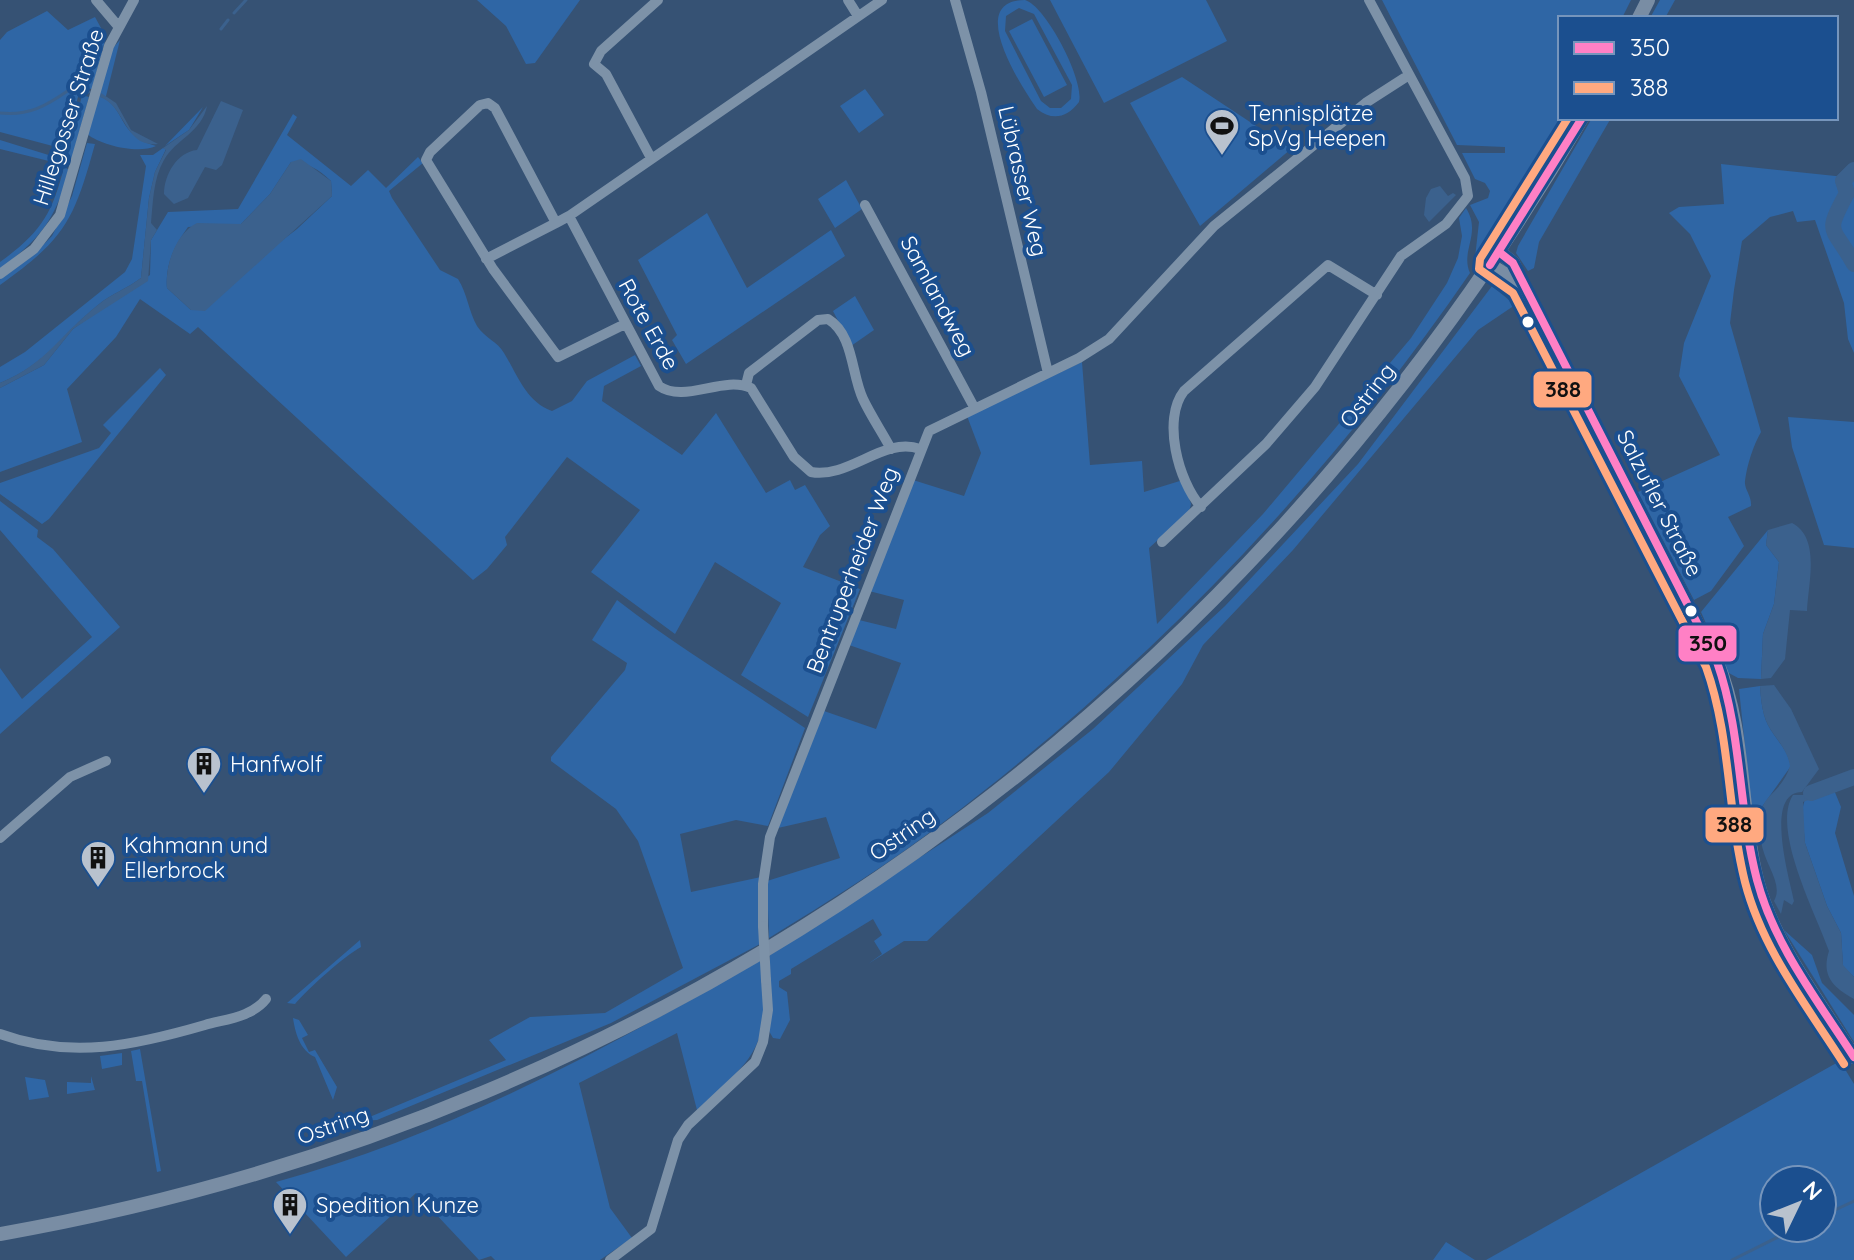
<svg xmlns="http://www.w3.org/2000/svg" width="1854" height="1260" font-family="Quicksand,sans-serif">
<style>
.green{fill:#2f66a5;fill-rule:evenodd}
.water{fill:#3b618d}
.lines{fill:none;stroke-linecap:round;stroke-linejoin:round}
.stream{stroke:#3b618d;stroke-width:3}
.river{stroke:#3b618d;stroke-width:16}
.street{stroke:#7d92a8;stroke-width:10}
.secondary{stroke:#798da4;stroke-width:14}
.street-bridge{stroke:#7d92a8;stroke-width:10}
.bus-1-casing{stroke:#1b4f8f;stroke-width:14}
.bus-2-casing{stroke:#1b4f8f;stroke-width:14}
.bus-1{stroke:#ff80c5;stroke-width:8}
.bus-2{stroke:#ffa980;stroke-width:8}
.bus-dot{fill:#fff;stroke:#1b4f8f;stroke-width:3}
.labels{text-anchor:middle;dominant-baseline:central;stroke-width:8;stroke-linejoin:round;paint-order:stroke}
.poi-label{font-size:22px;fill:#fff;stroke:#1b4f8f;text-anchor:start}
.street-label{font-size:22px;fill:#fff;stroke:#1b4f8f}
.line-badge{stroke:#1b4f8f;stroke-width:3}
.pale-badge-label{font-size:22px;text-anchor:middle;font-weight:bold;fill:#111}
</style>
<rect width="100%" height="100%" fill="#365274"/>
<path class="green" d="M477,0H580L535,63L526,64L506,26Z
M1025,0C1046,6 1085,81 1079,102C1067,118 1052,121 1037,109C1021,86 965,0 1025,0ZM1019,8L1034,14L1072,85L1071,99L1061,108H1050L1041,101L1005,31L1006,16Z
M1050,0H1206L1227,41L1104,103Z
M1382,0H1631L1622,18H1560V118H1567L1554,148L1474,267L1479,222L1470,205L1488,198L1490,191L1485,183L1475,179L1462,153H1505V147L1457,145Z
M1660,0H1675L1665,18H1650Z
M47,11L68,30L95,17L101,28L89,56L64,149L0,132V40L7,32Z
M1032,19L1067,85L1044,97L1009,31Z
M106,37L92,89L85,88L95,49Z
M120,40L106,96H100C127,108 116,135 156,146C139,154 102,146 87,134L112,49Z
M1182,77L1291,149L1200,226L1130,103Z
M865,89L884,115L859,133L840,106Z
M82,95L89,97L72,158H67Z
M203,107L189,130L165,146Z
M293,114L297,117L287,135L351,186L368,170L386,188L418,157L423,163L389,191L392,198L440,270L458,279C467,293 469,312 477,326C485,338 498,342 504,353C517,374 526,402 552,411L572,401L587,381L635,355L641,366L604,386L602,401L682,455L716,413L766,493L790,480L795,490L805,485L830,526L820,535L803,567L860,589L808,717L741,675L781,603L715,562L675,634L591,572L640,510L567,457L505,537L507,545L487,569L473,580L198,327L190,334L140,299L116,337L67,389L82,442L0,472V388L44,365L73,329L150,275L151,240L168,212L238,209ZM291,162C309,163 318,169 331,181L332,196L297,229L191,310L167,288C165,265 174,246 188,227L241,224L270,194Z
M1592,118H1611L1539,242L1534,268L1528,271L1516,253L1518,246Z
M0,140L55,157L61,164L0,149Z
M87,143L95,144C74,220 66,238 0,285V279L31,257L52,236L72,196Z
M163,148L166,149L155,172L149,198L141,278C128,288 111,294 98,305C58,337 50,362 0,383V367L25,352L125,272L132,259L146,166L140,155H153Z
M1721,164L1845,177L1840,182L1846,183L1854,173V353L1848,339L1844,303L1815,220L1797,222L1793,211L1770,217L1742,241L1734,290L1730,323L1761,432C1753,446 1747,465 1745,481C1744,489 1752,496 1751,506L1728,517L1744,546L1711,591L1694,600L1638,492L1720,455L1679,376L1684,343L1711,276L1690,234L1669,213L1679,207L1724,204Z
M64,167L70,170C53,222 43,236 0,269V262C40,233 52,215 64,167Z
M846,180L862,209L835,228L818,199Z
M1466,208C1482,234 1460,250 1470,273C1326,483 1148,667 945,821C889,864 829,901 769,938L767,881L840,858L826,817L778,828L824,711L876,729L901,663L849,645L859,620L896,629L904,600L869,591L913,480L964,496L981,453L967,416L1082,362L1090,465L1142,461L1144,492L1183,480L1191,504L1189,512L1149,548L1157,624L1263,514L1411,338L1447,283L1458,258L1462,236L1459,218Z
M707,213L747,288L831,230L845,256L686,364L672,340L677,335L638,260Z
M1492,286L1515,305L1478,330L1293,550L1203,645L1182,684L1109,772L927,941H904L868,964L882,954L874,941L882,935L873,919L791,969V974L779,981V987L787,992L790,1020L780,1039L773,1038L769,1031L770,955L988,813L1093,729L1225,606L1358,464Z
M855,296L874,330L851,346L833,311Z
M160,368L166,375L49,519L42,524L0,494V483L99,448L111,433L103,425Z
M1788,417L1854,422V548L1824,545L1792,447Z
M0,501L38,530L37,537L53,549L120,627L0,734V668L22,699L92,637L0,530Z
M1768,530L1766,545L1779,562L1774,604L1763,634L1761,679L1738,678L1727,672L1701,612Z
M617,600C677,647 742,685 805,728L768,826L736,820L680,834L691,892L761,877L760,944L611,1023L377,1120L360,1121L506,1060L489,1040L530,1017L605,1013L683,968L638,841L616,809L551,761V757L625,670L627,663L592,640Z
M1760,686C1761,699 1762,713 1768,725C1776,740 1787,748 1791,766L1759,811L1752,814L1739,689Z
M1834,790L1841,807L1835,833L1854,896V977L1843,966L1841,933L1827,906L1805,843L1802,810L1805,799Z
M1784,930L1812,955L1822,983L1854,1015V1042Z
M360,940L361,947C344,956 309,988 295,1004L287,1003Z
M761,960C771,1046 758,1055 697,1110L677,1033L579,1083L610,1208L632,1238L600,1260H495L491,1256L479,1260L416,1193L346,1257L276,1182C449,1135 605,1049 761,960Z
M293,1018L299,1020L308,1035L302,1038L309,1052L315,1050L337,1087L333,1100L315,1057C300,1051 295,1032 293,1018Z
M140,1049L161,1171L157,1172L142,1081H136L131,1051Z
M122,1053V1065L102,1069L100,1056Z
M1840,1061L1854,1084V1260H1486ZM1774,1180H1822V1228H1774Z
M91,1076L95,1090L67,1094V1082L91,1083Z
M25,1077L45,1080L49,1097L29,1100Z
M1446,1242L1475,1260H1433Z"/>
<path class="water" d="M101,93L116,103L131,130L158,144C124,148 126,106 100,97Z
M221,101L243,110L222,165L216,170L205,167L188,198L174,204L164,194C164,175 177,152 197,150Z
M207,106C202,132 176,139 164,160C153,179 153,203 151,223L157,230L151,240L148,281L73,329L44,365L0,388V383C49,362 58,336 98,305C111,294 128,288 141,278L149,198L155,172L166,150L163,148L189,130Z
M301,159L331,181L332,196L205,311L191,310L167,288C165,266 175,234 197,223L241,224L270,194L291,162Z
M1440,186L1448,196L1453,193L1456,195L1429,222L1424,215L1426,198L1431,189Z
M1792,523C1821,538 1808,584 1807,611L1790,610L1785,659L1771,678L1761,679L1763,634L1774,604L1779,562L1766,545L1768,530Z
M1774,685L1791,709L1819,769L1802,792C1764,792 1789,877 1794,901L1792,905L1784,900L1781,914L1774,901C1784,884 1764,864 1761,841C1754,789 1778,802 1790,766C1787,748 1776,740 1768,725C1762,713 1761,699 1760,686Z
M1830,781L1834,790L1803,802L1805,843L1827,906L1841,933L1843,965L1854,977V999C1833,987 1821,976 1829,951C1816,914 1771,829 1793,795H1803Z"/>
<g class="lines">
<path class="stream" d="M234,13L246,0
M221,29L228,20
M0,113C29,116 46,106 69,90L89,92
M1822,1216L1854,1201
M1732,1260L1796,1228"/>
<path class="river" d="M1854,170L1843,181L1847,193C1824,236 1832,224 1854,264
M1811,793L1854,777"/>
<path class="street" d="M96,0L118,26
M848,0L858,16
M955,0L981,92L1048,373
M651,158L606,74L594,64L601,51L658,0
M865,205L974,407
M569,216L882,0
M486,259L556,223
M0,274L34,249L60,215L109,46L134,0
M625,324L558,357L493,269L426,160L430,152L480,105L488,103L495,108L556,223L569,216L659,386C685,404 723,375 751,388L794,457L811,472C849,479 884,436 920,449
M746,385L749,373L818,320L828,319C854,335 851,374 863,399C871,416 882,432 891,449
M1201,507C1178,481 1162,419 1184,391L1328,265L1377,295
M1162,542L1266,444L1315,387L1401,256L1446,224L1468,196L1465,178L1369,0
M0,838L70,777L106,761
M763,926V884L770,837L929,431L1079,358L1109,339L1214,226L1367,102L1409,75
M0,1034C71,1060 136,1045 205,1025C226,1019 252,1017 266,999
M610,1260L651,1229L678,1140L688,1125L755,1062L763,1042L768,1010L766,980"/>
<path class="secondary" d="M1639,18L1648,0
M1499,252L1513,263L1522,285L1717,662C1746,731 1739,808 1757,880C1774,945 1818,1000 1854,1057
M1490,265L1522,285
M0,1234C674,1116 1239,706 1582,118"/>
<path class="street-bridge" d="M763,926L766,980"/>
<defs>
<path id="bus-1" d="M1499,252L1513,263L1717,662C1742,733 1738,807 1757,880C1774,945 1818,1001 1854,1057
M1490,265L1582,118"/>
<path id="bus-2" d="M1568,118L1480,259L1479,269L1513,293L1706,667C1731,737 1727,811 1745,882C1762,949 1807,1006 1844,1064"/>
</defs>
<use href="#bus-1" class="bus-1-casing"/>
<use href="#bus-2" class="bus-2-casing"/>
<use href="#bus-1" class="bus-1"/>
<use href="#bus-2" class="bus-2"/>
</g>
<defs>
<symbol id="stadium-pin" viewBox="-11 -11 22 30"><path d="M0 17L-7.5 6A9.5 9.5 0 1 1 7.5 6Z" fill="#b9c2ce" stroke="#1b4f8f"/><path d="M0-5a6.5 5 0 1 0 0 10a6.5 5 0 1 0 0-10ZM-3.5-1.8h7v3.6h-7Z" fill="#111"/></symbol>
<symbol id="building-pin" viewBox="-11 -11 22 30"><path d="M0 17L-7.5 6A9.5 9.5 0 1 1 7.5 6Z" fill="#b9c2ce" stroke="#1b4f8f"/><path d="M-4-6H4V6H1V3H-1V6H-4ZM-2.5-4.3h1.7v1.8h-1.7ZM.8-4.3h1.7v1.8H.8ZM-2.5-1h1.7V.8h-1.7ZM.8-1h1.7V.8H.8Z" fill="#111"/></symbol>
</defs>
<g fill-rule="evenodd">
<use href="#stadium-pin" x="1202" y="106" width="40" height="54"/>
<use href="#building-pin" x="184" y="744" width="40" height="54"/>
<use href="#building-pin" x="78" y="838" width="40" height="54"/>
<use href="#building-pin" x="270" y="1185" width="40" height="54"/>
</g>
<g class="bus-dot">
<circle cx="1528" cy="322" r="7"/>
<circle cx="1691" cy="611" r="7"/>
</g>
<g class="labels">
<g class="poi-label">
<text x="1248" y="113">Tennisplätze<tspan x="1248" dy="25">SpVg Heepen</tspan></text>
<text x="230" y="764">Hanfwolf</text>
<text x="124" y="845">Kahmann und<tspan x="124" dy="25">Ellerbrock</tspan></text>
<text x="316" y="1205">Spedition Kunze</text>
</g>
<g class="street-label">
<text transform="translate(68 117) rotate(-72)">Hillegosser Straße</text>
<text transform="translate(1023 181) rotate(77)">Lübrasser Weg</text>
<text transform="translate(938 296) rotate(62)">Samlandweg</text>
<text transform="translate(649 324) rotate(61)">Rote Erde</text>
<text transform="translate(1367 395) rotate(-52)">Ostring</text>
<text transform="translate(1660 503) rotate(63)">Salzufler Straße</text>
<text transform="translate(852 570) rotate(-69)">Bentruperheider Weg</text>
<text transform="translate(902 834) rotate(-35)">Ostring</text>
<text transform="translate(333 1125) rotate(-19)">Ostring</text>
</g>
</g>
<g class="line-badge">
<rect x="1532" y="370" width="61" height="39" rx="8" fill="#ffa980"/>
<rect x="1677" y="624" width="61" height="39" rx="8" fill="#ff80c5"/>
<rect x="1704" y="806" width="61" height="38" rx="8" fill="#ffa980"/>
</g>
<g class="pale-badge-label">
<text x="1563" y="397">388</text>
<text x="1708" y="651">350</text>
<text x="1734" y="832">388</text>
</g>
<rect x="1558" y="16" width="280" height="104" fill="#1b4f8f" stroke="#7695bc" stroke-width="2"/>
<rect x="1574" y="42" width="40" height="12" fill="#ff80c5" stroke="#7695bc" stroke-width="2"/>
<text x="1630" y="56" font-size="24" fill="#ffffff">350</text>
<rect x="1574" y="82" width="40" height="12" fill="#ffa980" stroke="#7695bc" stroke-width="2"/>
<text x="1630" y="96" font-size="24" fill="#ffffff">388</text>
<g transform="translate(1798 1204) rotate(47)"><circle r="38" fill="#1b4f8f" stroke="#7695bc" stroke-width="2"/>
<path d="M0-6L14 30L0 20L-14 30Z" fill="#b9c2ce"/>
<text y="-12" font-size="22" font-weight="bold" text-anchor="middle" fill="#ffffff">N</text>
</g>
</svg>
